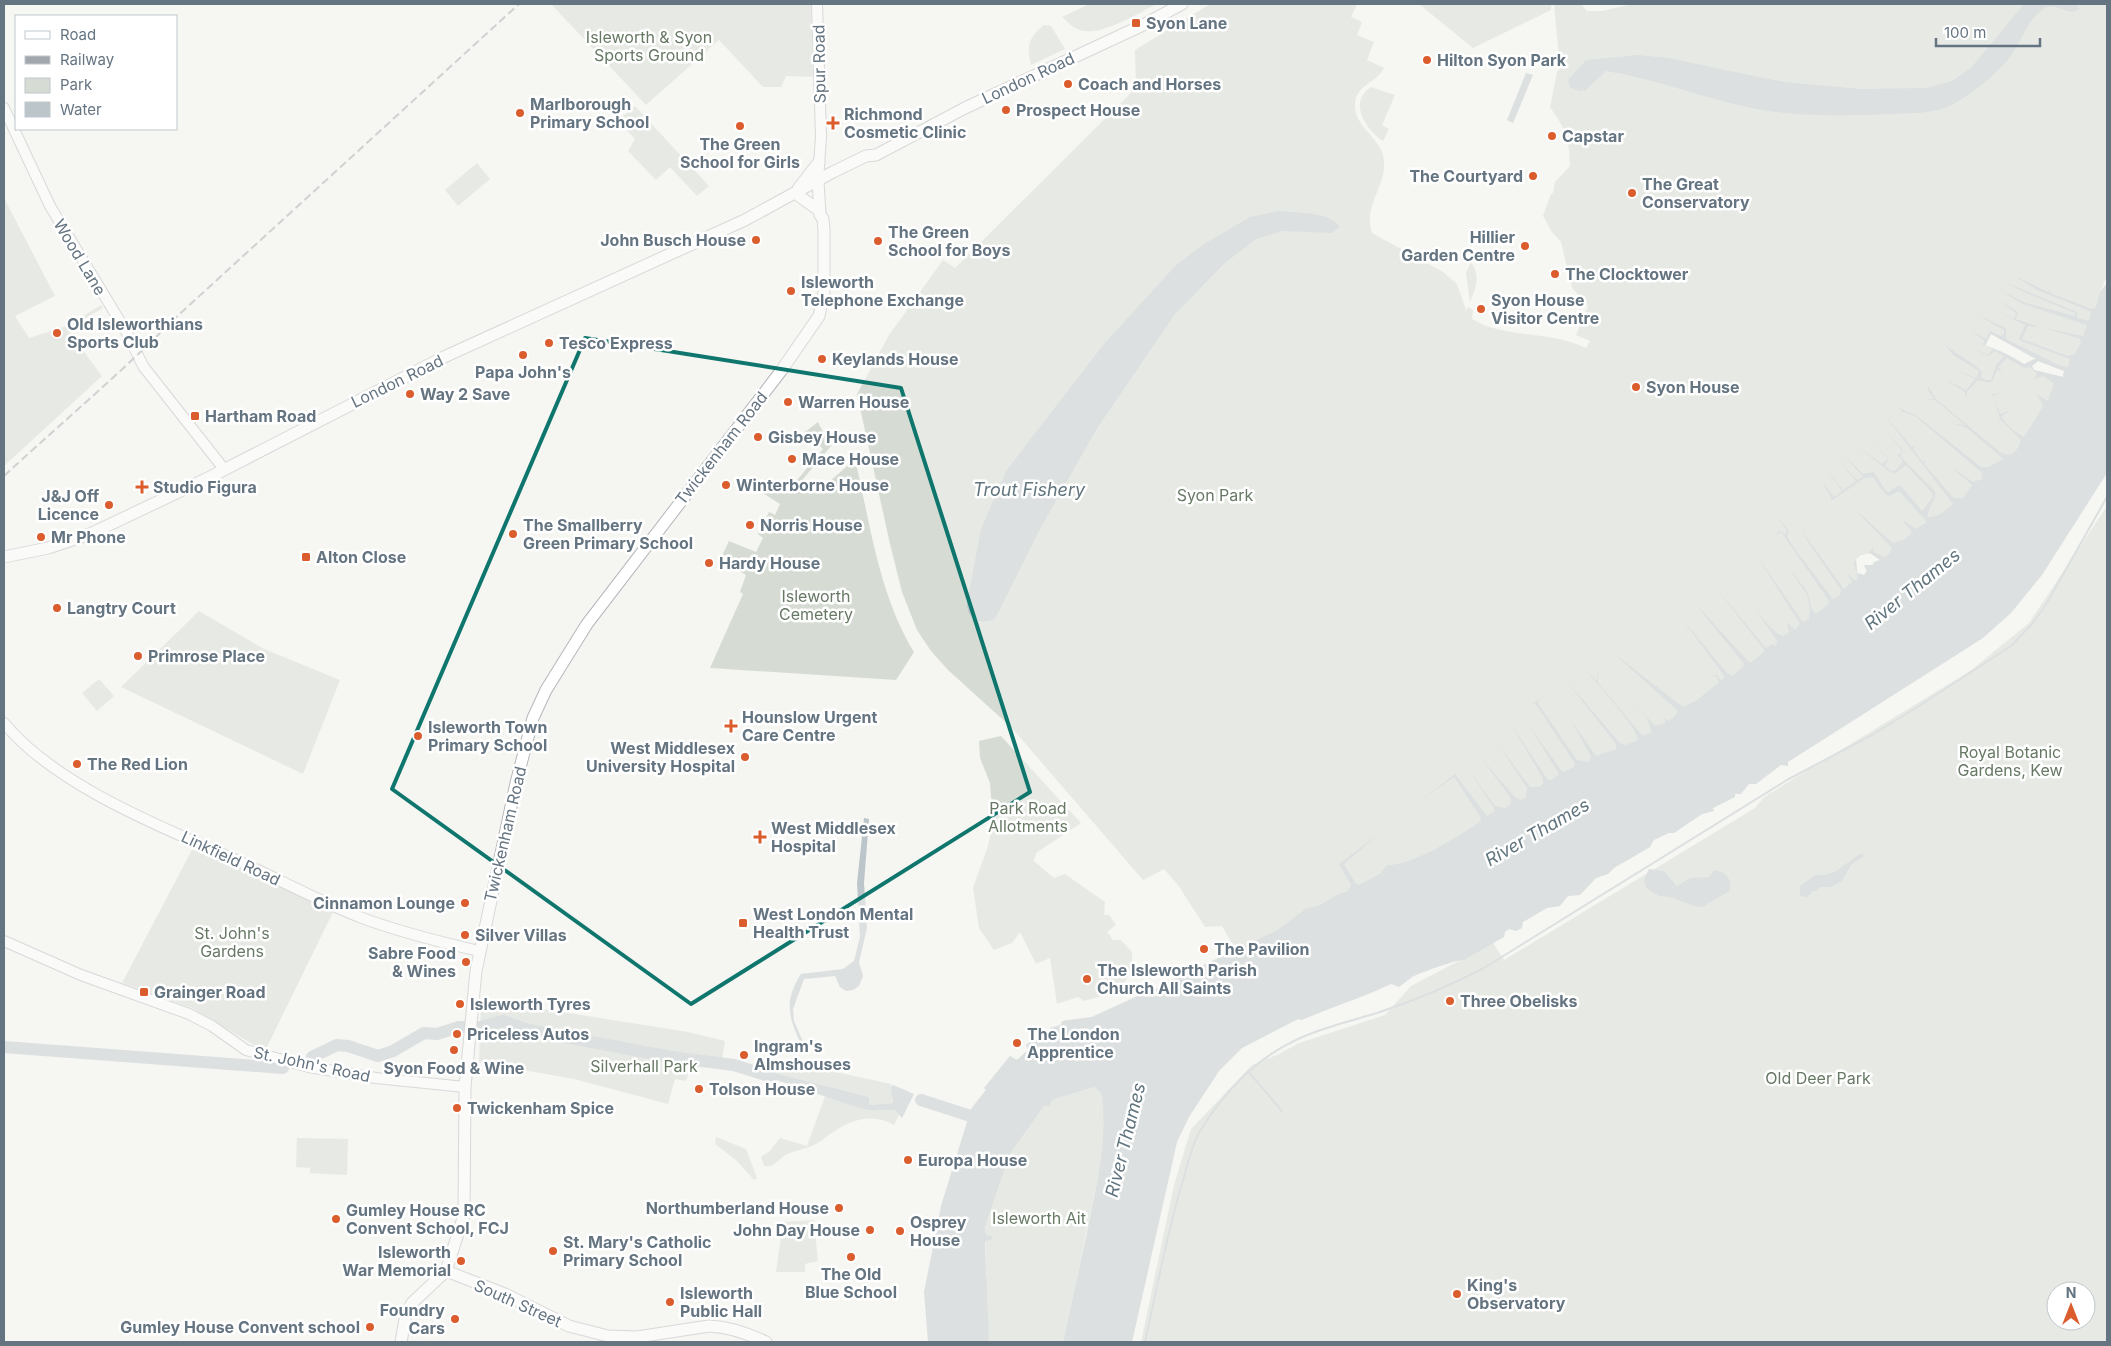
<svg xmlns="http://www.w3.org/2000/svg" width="2111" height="1346" font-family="Inter,sans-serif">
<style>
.green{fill:#d6dcd3;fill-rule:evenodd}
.water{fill:#bcc5ca;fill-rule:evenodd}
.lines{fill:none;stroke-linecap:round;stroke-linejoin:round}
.stream{stroke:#bcc5ca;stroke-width:2}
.river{stroke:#bcc5ca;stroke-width:12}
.secondary-casing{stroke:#b3b7bb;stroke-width:12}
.primary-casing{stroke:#b3b7bb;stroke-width:13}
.secondary{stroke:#fff;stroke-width:10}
.primary{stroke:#fff;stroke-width:11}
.rail{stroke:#a1a7ac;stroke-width:2;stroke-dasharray:8 4;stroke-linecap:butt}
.marked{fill:none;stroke:#0f766e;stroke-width:4;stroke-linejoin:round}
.poi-dot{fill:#db5c2c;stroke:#fff;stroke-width:2}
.labels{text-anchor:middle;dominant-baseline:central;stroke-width:5;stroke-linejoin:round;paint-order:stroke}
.poi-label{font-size:16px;font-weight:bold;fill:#657481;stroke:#fff;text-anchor:start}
.park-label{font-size:16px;fill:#677964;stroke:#fff}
.street-label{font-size:16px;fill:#657481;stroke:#fff}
.water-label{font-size:18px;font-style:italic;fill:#61757f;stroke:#fff}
</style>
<rect width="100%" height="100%" fill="#f5f5f2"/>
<path class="green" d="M551,4H811L813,77L786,76L781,87H763L719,40L646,105Z
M1089,4H1157C1138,13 1098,39 1077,29C1072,27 1066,20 1062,17Z
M1210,4H1357L1351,17L1362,22L1357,35L1374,42L1367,60L1384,68C1377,83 1355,85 1355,105C1354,125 1378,137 1383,155C1390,184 1362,204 1372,233L1443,272L1457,284L1466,310L1468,307L1473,310L1472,319C1505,339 1548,330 1586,348L1590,341L1576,335L1588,306L1572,288L1561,242L1552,232L1543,216L1551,194L1553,193L1555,182L1570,166C1569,137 1566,130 1550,107L1557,72L1560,68L1554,4H1581L1587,11H1602L1633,4H2107V275L2096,304L2085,376L1852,629L973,1110L971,1109L986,1090L984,1088L1010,1056L1017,1060L1028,1050L1026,1045L1038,1035L1051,1031L1050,1028L1061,1025L1062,1021L1092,1017L1153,989L1166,987L1165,983L1236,950L1222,926L1205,927L1178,885L1164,869L1143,880L1011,727L948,670L931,651L917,630L902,592L890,544L857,394L889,335L943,260L955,268L1136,88L1135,50ZM1991,334L2036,358L2024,364C2012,356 1999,350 1985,345ZM2038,361L2064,371L2063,377L2034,370L2032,366ZM1870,553L1880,560L1874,562L1873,565H1864L1867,571L1864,575L1857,573L1856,559L1860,555Z
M1419,4H1551V10L1473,48Z
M1044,25L1051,26L1065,49L1031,65C1026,46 1029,37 1044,25Z
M1371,87L1395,95L1382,125L1389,129L1383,141C1365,129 1348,102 1371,87Z
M635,106L709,186L697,196L670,167L656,180L628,151L635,139L618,120Z
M477,163L490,179L458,206L445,190Z
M4,198L55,296L15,316L29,338L66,326L101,305L103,308L67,329L102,376L4,466Z
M1471,262C1481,277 1476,287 1470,302L1466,273Z
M818,422L826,438L833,437L837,439L803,479L819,491L855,459C870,523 879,595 914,652L896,680L710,668L743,594L740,592L746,575L720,560L729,541L756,552L763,538L758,534L769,512L775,515L780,504L758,490L767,477L788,491L823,449L805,432Z
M2107,506V1342H1141L1174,1185L1191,1129L1252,1065L1279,1054L1299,1043L1385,1015L1411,986L1493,943L1504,960L1755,808L1764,797L1970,671L2029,623ZM2056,1291H2086V1321H2056Z
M199,611L264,649L340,680L303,774L121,687Z
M99,679L114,696L97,711L82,693Z
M1001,736L1081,823L1036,853L1034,861L1054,878L1065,874L1105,902L1104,915H1109L1116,925L1107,932L1113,940H1121L1132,952C1133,988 1115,993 1084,1001L1078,997L1057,1004L1050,958L1036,964L1020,932L1012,943L994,950L979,928L973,888L988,846L993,821L990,783L980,758L979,741Z
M196,842L336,906L266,1049L254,1045L192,1008L122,983Z
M481,1004H512L688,1032L725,1041L722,1060L759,1068L755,1075L731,1068L691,1065L686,1081L675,1079L668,1104L574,1079L479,1062Z
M762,1056L891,1084L893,1103L869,1105L866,1096L761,1070Z
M1094,1087L1101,1093C1109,1139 1096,1188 1086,1233C1079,1270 1071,1306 1063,1342H989L985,1287L987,1272L984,1267L986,1263L985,1227L1010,1154L1044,1106L1052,1100Z
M825,1096L869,1110H894L899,1115L894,1125C872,1113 852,1119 832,1133C826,1136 822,1141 816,1144C807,1149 796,1150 787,1154C778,1159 775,1168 764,1166L761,1157L770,1151L780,1138L807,1146Z
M716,1137L746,1149L757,1178L754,1180L736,1160L715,1144Z
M297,1138L348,1139L347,1175L310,1173V1168L296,1167Z
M814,1220L818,1261L805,1264V1272H776L783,1222Z"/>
<path class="water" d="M2024,4H2076L2080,9C2067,18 2056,1 2045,8C2026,20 2023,40 2010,57C1995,76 1973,93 1952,105C1935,114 1911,113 1892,114C1848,116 1800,117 1756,109C1705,99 1657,79 1606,71L1586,90L1579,91L1570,87L1568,80L1586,60L1638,55L1668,58L1784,82L1861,89L1926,88L1952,81L1971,68Z
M1526,73L1533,75L1513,123L1507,120Z
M1279,211C1296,213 1329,211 1340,227L1332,233L1283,231L1256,239L1225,263L1175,314L1096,430L1040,529L995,619C980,625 967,620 967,603L981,529L1006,471L1103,345L1176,265L1204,244L1250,217Z
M2013,275L2048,292L2051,288L2050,293L2092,309L2095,308L2100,292L2107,283V473L2042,575L2011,613L1983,638L1788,762V766L1781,765L1756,784H1749L1741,794H1735V797L1713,808L1714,811L1702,814L1674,833H1669L1654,840L1650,847L1614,868L1608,874L1596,878L1580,895L1568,896L1560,906L1547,908L1523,922L1522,928L1516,931L1509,929L1505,932L1504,937L1464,960C1458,959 1419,973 1412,977C1408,980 1403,984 1399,987L1391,984C1362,998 1331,1007 1302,1020L1298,1019L1242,1048L1219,1071L1189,1117L1177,1142L1132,1342H1063C1071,1307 1078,1272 1086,1237C1095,1191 1109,1140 1101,1093L1094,1087L1052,1100L1049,1106H1044L1010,1154L985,1227L986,1235L992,1236V1239L985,1242L989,1342H928L924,1292L941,1206L971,1109L986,1090L984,1088L1010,1056L1017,1060L1028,1050L1026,1045L1038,1035L1051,1031L1050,1028L1061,1025L1062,1021L1092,1017L1153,989L1166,987L1165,983L1276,931L1307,908L1318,906L1341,893L1347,892L1351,885L1339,864L1380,833L1344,864L1356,884L1359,885L1381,873L1387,865C1415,865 1456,837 1480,822L1481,818L1454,777L1421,800L1455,774L1487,816L1494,812V808L1467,767L1495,806L1505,808L1511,804L1510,797L1481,758L1515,797L1521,800L1526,797L1527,788L1497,743L1530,787H1539L1543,784V779L1511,724L1548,780H1552L1559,774L1530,727L1561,770L1564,772L1574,767L1575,764L1535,703L1530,705L1543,696L1537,702L1577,760L1588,762L1591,757L1571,720L1596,756L1616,749V744L1564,678L1620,743L1626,745L1638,740C1639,729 1595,682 1586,670L1597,681L1598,669V683L1642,735L1652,733L1647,718L1625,692L1655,726L1665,723V718L1668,721C1672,719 1678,715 1677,710L1612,652L1683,707L1697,700L1719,682L1716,676L1709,675H1717L1721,681L1725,677L1680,616L1727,673L1732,676L1743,667L1744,664L1692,600L1750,663L1765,651L1714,585L1764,646L1766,648L1773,644L1776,646L1777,641L1731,573C1741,587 1768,632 1783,636L1789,633L1787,622L1795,630L1800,624L1755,553L1803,622L1809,619L1810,609L1807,595L1788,567L1807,591L1812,610L1816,614L1829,604V601L1781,532L1775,536L1780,530L1784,534L1787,531L1776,515L1789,531L1787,536L1792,545L1833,599L1840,595L1841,590L1808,542L1804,534L1803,525L1805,535L1844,589L1852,582L1846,573L1855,580L1858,579L1854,564L1858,555L1868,553L1873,548L1874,552L1884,557L1889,554L1892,548L1853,508L1893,543L1905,539L1912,533L1902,519L1916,529L1927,522L1899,491L1890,496L1886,495L1872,477L1863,479L1830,502L1832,499L1821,481L1834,497L1842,491L1825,468L1843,490L1856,481L1836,458L1857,480L1863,477L1842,453L1863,474L1874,472L1886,491L1889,492L1898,485L1901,486L1922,511L1933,497L1932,493L1906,465L1896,473L1890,472L1848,439L1882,464L1888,459L1887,457L1858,429L1889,458L1885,466L1891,471L1896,470L1903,461L1885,442L1898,455L1902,451L1885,431L1903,450L1900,456L1935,491C1937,501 1927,507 1928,517C1938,517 1946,511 1953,504L1883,413L1912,447L1915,446L1913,449L1923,462L1927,460L1924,464L1954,498H1963L1972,485L1950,466L1973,482L1982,479L1981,472L1915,416L1903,412L1897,407L1917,416L1981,467H1989L2003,459L1967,428L1954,424L1965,425L1935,400H1924L1934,399L1928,390V386L1936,399L2000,452C2012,459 2018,450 2021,440L2001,420L1997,422L2000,419L1992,394L1999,393L1993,396L1997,408L2004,407L1998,409L2000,414L2012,410L2002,416C2005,425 2015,432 2024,437L2043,406L2037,394L2046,400H2048L2054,384L2043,376L2035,379L2037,374L2030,367L2024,368L2007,358L1998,367L2002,372L1997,370L1993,380L1989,383L1978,380L1967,392L1966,397L1977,405L1966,398L1965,392L1944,379L1966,390L1975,379L1953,368L1976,378L1979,371L1953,355L1944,344C1955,354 1973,361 1982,372L1981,377L1985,380H1991L1996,365L2004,356L1995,351L1988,356L1972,348L1988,355L1993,349L1963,336L1983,344L1985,341L1969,330L1986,339L1990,331L2001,336L2004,335V330L1977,315L2006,328V339L2059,365L2068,367L2070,359L2021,341L2019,338L2025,325L1991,309L2014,319L2016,313L1996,299L2018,312L2016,319L2036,326L2039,321L2037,327L2028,326L2022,339L2068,356L2075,354L2081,342L2080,339L2045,328L2083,336L2087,325L2023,304L1999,290L2026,303L2075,316V313L2026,293L2002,281L2077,312V318L2089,321L2091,312L2085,309L2037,290ZM1991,334L2036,359L2024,364C2011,356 1999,350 1985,346ZM2038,361L2064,371L2063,377L2034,370L2032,366ZM1870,553L1880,560L1874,562L1873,565H1864L1867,571L1864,575L1857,573L1856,559L1860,555Z
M864,818L869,819L864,883L867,928L859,962L863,976L859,986L853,990L846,991L840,987L835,976L804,979L793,1009L794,1021L804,1044H801C788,1016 784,1001 801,974L843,969L854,961L860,937L857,883Z
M1861,853L1864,856L1851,865L1842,881L1831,887H1819L1817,891H1813L1807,897L1800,896V886L1815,875H1825L1836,871Z
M1649,869L1664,871L1677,886L1690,878L1709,877L1714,870C1726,872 1732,878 1730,891L1702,907L1694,906L1670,897L1659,896L1646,888L1644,880Z
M758,1069L866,1096L869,1098V1105L893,1103L891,1087L893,1085L914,1094L902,1118L894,1110H869L856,1107L756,1073Z"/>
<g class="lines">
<path class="stream" d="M1248,1071L1282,1111
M1145,1342C1157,1288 1167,1233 1183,1180C1188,1164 1191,1147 1199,1133C1222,1094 1255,1059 1296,1040C1322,1027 1352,1021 1380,1012C1416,1000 1451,985 1484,968L1787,780L1872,735L1919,706L2011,646L2032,624L2044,608L2107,497"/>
<path class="river" d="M4,1047L283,1068
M312,1057L337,1045L348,1046L378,1056L393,1051L424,1033L437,1034L459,1027H480L503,1021L528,1030L671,1057L734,1065L772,1077
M921,1100L983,1120"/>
<defs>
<path id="secondary" d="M817,4L821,137L818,181
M4,108L50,206L127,333L143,366L224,469
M4,723C55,785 161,827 234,859C277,878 318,901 362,918C400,932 440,942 479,951
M4,941L81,975L189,1014L212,1026L246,1050L309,1067L376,1078L465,1087"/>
<path id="primary" d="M798,189L819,162
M799,196L820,211
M4,557L48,548L90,534L210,477L444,357L745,220L833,172L866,156L876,155L965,108L1143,25L1182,4
M446,1271L505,1294L569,1326L608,1336L637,1337L709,1326C730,1327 747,1333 766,1342
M401,1342L406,1314L412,1303L446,1271L464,1215L465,1087L476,971L516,783L533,718L546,690L587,624L781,371L819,316L824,292V230L823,219L820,215L818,181"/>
</defs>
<use href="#secondary" class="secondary-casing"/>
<use href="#primary" class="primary-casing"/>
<use href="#secondary" class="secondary"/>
<use href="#primary" class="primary"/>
<path class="rail" d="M4,476C60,424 119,375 172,321L519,4"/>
</g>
<path d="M0 0H2111V1346H0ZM585,338L901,388L1030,792L691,1004L392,789Z" fill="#f5f5f2" fill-opacity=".55" fill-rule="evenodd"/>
<path class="marked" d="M585,338L901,388L1030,792L691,1004L392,789Z"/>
<g class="poi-dot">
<rect x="1131" y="18" width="10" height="10" rx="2.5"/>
<circle cx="1427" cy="60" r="5"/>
<circle cx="1068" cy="84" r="5"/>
<circle cx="1006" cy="110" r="5"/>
<circle cx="520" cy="113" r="5"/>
<path d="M830.5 115.5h5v5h5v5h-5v5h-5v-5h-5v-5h5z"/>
<circle cx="740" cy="126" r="5"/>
<circle cx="1552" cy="136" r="5"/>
<circle cx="1533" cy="176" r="5"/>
<circle cx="1632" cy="193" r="5"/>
<circle cx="756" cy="240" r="5"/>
<circle cx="878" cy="241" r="5"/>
<circle cx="1525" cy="246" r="5"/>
<circle cx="1555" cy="274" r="5"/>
<circle cx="791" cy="291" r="5"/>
<circle cx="1481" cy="309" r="5"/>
<circle cx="57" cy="333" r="5"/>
<circle cx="549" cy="343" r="5"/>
<circle cx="523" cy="355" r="5"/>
<circle cx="822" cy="359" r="5"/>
<circle cx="1636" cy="387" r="5"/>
<circle cx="410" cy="394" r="5"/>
<circle cx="788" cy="402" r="5"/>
<rect x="190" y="411" width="10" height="10" rx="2.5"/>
<circle cx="758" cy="437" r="5"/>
<circle cx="792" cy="459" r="5"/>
<circle cx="726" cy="485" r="5"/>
<path d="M139.5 479.5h5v5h5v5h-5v5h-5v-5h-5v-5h5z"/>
<circle cx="109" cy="505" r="5"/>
<circle cx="750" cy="525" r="5"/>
<circle cx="513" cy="534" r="5"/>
<circle cx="41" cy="537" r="5"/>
<rect x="301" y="552" width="10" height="10" rx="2.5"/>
<circle cx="709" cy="563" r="5"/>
<circle cx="57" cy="608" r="5"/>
<circle cx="138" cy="656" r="5"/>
<path d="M728.5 718.5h5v5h5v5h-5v5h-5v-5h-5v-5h5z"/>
<circle cx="418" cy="736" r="5"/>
<circle cx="745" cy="757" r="5"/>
<circle cx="77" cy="764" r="5"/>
<path d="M757.5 829.5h5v5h5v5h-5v5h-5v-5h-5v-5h5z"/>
<circle cx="465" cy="903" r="5"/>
<rect x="738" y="918" width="10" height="10" rx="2.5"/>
<circle cx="465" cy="935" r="5"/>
<circle cx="1204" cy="949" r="5"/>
<circle cx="466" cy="962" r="5"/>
<circle cx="1087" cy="979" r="5"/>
<rect x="139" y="987" width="10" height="10" rx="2.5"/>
<circle cx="1450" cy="1001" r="5"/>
<circle cx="460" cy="1004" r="5"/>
<circle cx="457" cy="1034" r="5"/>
<circle cx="1017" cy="1043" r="5"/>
<circle cx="454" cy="1050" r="5"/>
<circle cx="744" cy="1055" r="5"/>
<circle cx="699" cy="1089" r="5"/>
<circle cx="457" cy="1108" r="5"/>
<circle cx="908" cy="1160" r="5"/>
<circle cx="839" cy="1208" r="5"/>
<circle cx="336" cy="1219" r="5"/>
<circle cx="870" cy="1230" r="5"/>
<circle cx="900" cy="1231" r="5"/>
<circle cx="553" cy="1251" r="5"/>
<circle cx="851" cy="1257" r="5"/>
<circle cx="461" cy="1261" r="5"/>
<circle cx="1457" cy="1294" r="5"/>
<circle cx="670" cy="1302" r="5"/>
<circle cx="455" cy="1319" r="5"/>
<circle cx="370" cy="1327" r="5"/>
</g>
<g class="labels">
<g class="poi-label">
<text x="1146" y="23">Syon Lane</text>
<text x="1437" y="60">Hilton Syon Park</text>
<text x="1078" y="84">Coach and Horses</text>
<text x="530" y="104">Marlborough<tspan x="530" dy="18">Primary School</tspan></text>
<text x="1016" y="110">Prospect House</text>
<text x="844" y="114">Richmond<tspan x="844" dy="18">Cosmetic Clinic</tspan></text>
<text x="1562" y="136">Capstar</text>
<text x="740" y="144" text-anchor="middle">The Green<tspan x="740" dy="18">School for Girls</tspan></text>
<text x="1523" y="176" text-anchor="end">The Courtyard</text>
<text x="1642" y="184">The Great<tspan x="1642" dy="18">Conservatory</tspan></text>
<text x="888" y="232">The Green<tspan x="888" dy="18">School for Boys</tspan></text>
<text x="1515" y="237" text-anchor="end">Hillier<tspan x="1515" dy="18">Garden Centre</tspan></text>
<text x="746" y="240" text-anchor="end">John Busch House</text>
<text x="1565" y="274">The Clocktower</text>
<text x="801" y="282">Isleworth<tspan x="801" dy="18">Telephone Exchange</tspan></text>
<text x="1491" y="300">Syon House<tspan x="1491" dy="18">Visitor Centre</tspan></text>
<text x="67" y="324">Old Isleworthians<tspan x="67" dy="18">Sports Club</tspan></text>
<text x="559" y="343">Tesco Express</text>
<text x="832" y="359">Keylands House</text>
<text x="523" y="372" text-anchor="middle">Papa John's</text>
<text x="1646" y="387">Syon House</text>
<text x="420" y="394">Way 2 Save</text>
<text x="798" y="402">Warren House</text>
<text x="205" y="416">Hartham Road</text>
<text x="768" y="437">Gisbey House</text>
<text x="802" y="459">Mace House</text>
<text x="736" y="485">Winterborne House</text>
<text x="153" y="487">Studio Figura</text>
<text x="99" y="496" text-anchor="end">J&amp;J Off<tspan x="99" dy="18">Licence</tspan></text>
<text x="523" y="525">The Smallberry<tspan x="523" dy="18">Green Primary School</tspan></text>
<text x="760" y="525">Norris House</text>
<text x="51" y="537">Mr Phone</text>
<text x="316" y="557">Alton Close</text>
<text x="719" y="563">Hardy House</text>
<text x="67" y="608">Langtry Court</text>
<text x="148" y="656">Primrose Place</text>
<text x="742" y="717">Hounslow Urgent<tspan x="742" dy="18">Care Centre</tspan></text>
<text x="428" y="727">Isleworth Town<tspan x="428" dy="18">Primary School</tspan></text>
<text x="735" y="748" text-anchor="end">West Middlesex<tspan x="735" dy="18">University Hospital</tspan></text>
<text x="87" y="764">The Red Lion</text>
<text x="771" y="828">West Middlesex<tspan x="771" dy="18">Hospital</tspan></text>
<text x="455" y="903" text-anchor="end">Cinnamon Lounge</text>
<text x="753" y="914">West London Mental<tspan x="753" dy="18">Health Trust</tspan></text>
<text x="475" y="935">Silver Villas</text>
<text x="1214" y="949">The Pavilion</text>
<text x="456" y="953" text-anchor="end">Sabre Food<tspan x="456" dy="18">&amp; Wines</tspan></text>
<text x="1097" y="970">The Isleworth Parish<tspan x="1097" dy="18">Church All Saints</tspan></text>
<text x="154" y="992">Grainger Road</text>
<text x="1460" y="1001">Three Obelisks</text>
<text x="470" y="1004">Isleworth Tyres</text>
<text x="467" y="1034">Priceless Autos</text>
<text x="1027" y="1034">The London<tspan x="1027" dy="18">Apprentice</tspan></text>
<text x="754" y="1046">Ingram's<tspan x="754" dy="18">Almshouses</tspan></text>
<text x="454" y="1068" text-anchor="middle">Syon Food &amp; Wine</text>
<text x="709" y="1089">Tolson House</text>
<text x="467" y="1108">Twickenham Spice</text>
<text x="918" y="1160">Europa House</text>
<text x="829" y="1208" text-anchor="end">Northumberland House</text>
<text x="346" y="1210">Gumley House RC<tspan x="346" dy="18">Convent School, FCJ</tspan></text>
<text x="910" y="1222">Osprey<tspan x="910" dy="18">House</tspan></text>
<text x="860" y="1230" text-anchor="end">John Day House</text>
<text x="563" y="1242">St. Mary's Catholic<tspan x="563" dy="18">Primary School</tspan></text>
<text x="451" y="1252" text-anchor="end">Isleworth<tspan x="451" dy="18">War Memorial</tspan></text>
<text x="851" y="1274" text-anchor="middle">The Old<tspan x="851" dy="18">Blue School</tspan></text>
<text x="1467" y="1285">King's<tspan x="1467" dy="18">Observatory</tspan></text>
<text x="680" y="1293">Isleworth<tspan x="680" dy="18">Public Hall</tspan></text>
<text x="445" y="1310" text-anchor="end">Foundry<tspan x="445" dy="18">Cars</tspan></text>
<text x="360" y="1327" text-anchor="end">Gumley House Convent school</text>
</g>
<g class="park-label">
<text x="649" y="37">Isleworth &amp; Syon<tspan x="649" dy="18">Sports Ground</tspan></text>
<text x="1215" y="495">Syon Park</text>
<text x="816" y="596">Isleworth<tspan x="816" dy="18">Cemetery</tspan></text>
<text x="2010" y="752">Royal Botanic<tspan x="2010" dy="18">Gardens, Kew</tspan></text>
<text x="1028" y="808">Park Road<tspan x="1028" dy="18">Allotments</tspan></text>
<text x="232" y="933">St. John's<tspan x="232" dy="18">Gardens</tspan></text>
<text x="644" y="1066">Silverhall Park</text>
<text x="1818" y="1078">Old Deer Park</text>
<text x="1039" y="1218">Isleworth Ait</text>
</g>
<g class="street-label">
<text transform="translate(819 64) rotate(-91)">Spur Road</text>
<text transform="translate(1028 78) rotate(-25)">London Road</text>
<text transform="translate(80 257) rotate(59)">Wood Lane</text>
<text transform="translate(397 381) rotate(-26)">London Road</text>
<text transform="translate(721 448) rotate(-52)">Twickenham Road</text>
<text transform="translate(505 834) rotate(-77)">Twickenham Road</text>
<text transform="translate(231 858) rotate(25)">Linkfield Road</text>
<text transform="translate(312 1064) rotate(12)">St. John's Road</text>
<text transform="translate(518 1303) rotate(24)">South Street</text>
</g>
<g class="water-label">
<text x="1029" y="489">Trout Fishery</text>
<text transform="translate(1912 589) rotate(-39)">River Thames</text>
<text transform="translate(1537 832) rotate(-30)">River Thames</text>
<text transform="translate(1125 1140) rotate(-76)">River Thames</text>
</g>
</g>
<rect width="2111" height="1346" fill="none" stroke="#657481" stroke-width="10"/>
<rect x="15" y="15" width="162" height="115" fill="#ffffff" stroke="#c1c7cd"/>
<rect x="25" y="31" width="25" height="8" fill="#ffffff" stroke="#c1c7cd"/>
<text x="60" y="40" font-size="15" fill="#657481">Road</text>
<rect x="25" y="56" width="25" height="8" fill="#a1a7ac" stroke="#c1c7cd"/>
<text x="60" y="65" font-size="15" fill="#657481">Railway</text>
<rect x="25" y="78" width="25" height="15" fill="#d6dcd3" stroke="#c1c7cd"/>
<text x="60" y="90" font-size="15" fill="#657481">Park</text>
<rect x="25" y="102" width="25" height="15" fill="#bcc5ca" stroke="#c1c7cd"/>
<text x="60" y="115" font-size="15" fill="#657481">Water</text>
<g transform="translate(2071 1306)"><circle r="24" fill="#ffffff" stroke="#c1c7cd"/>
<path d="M0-4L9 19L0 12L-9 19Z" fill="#db5c2c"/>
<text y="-8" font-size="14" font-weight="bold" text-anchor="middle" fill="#657481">N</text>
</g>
<path d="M1936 38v8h104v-8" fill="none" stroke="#657481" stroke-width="2.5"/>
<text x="1944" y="38" font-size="15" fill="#657481" stroke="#ffffff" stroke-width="4" paint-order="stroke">100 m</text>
</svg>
